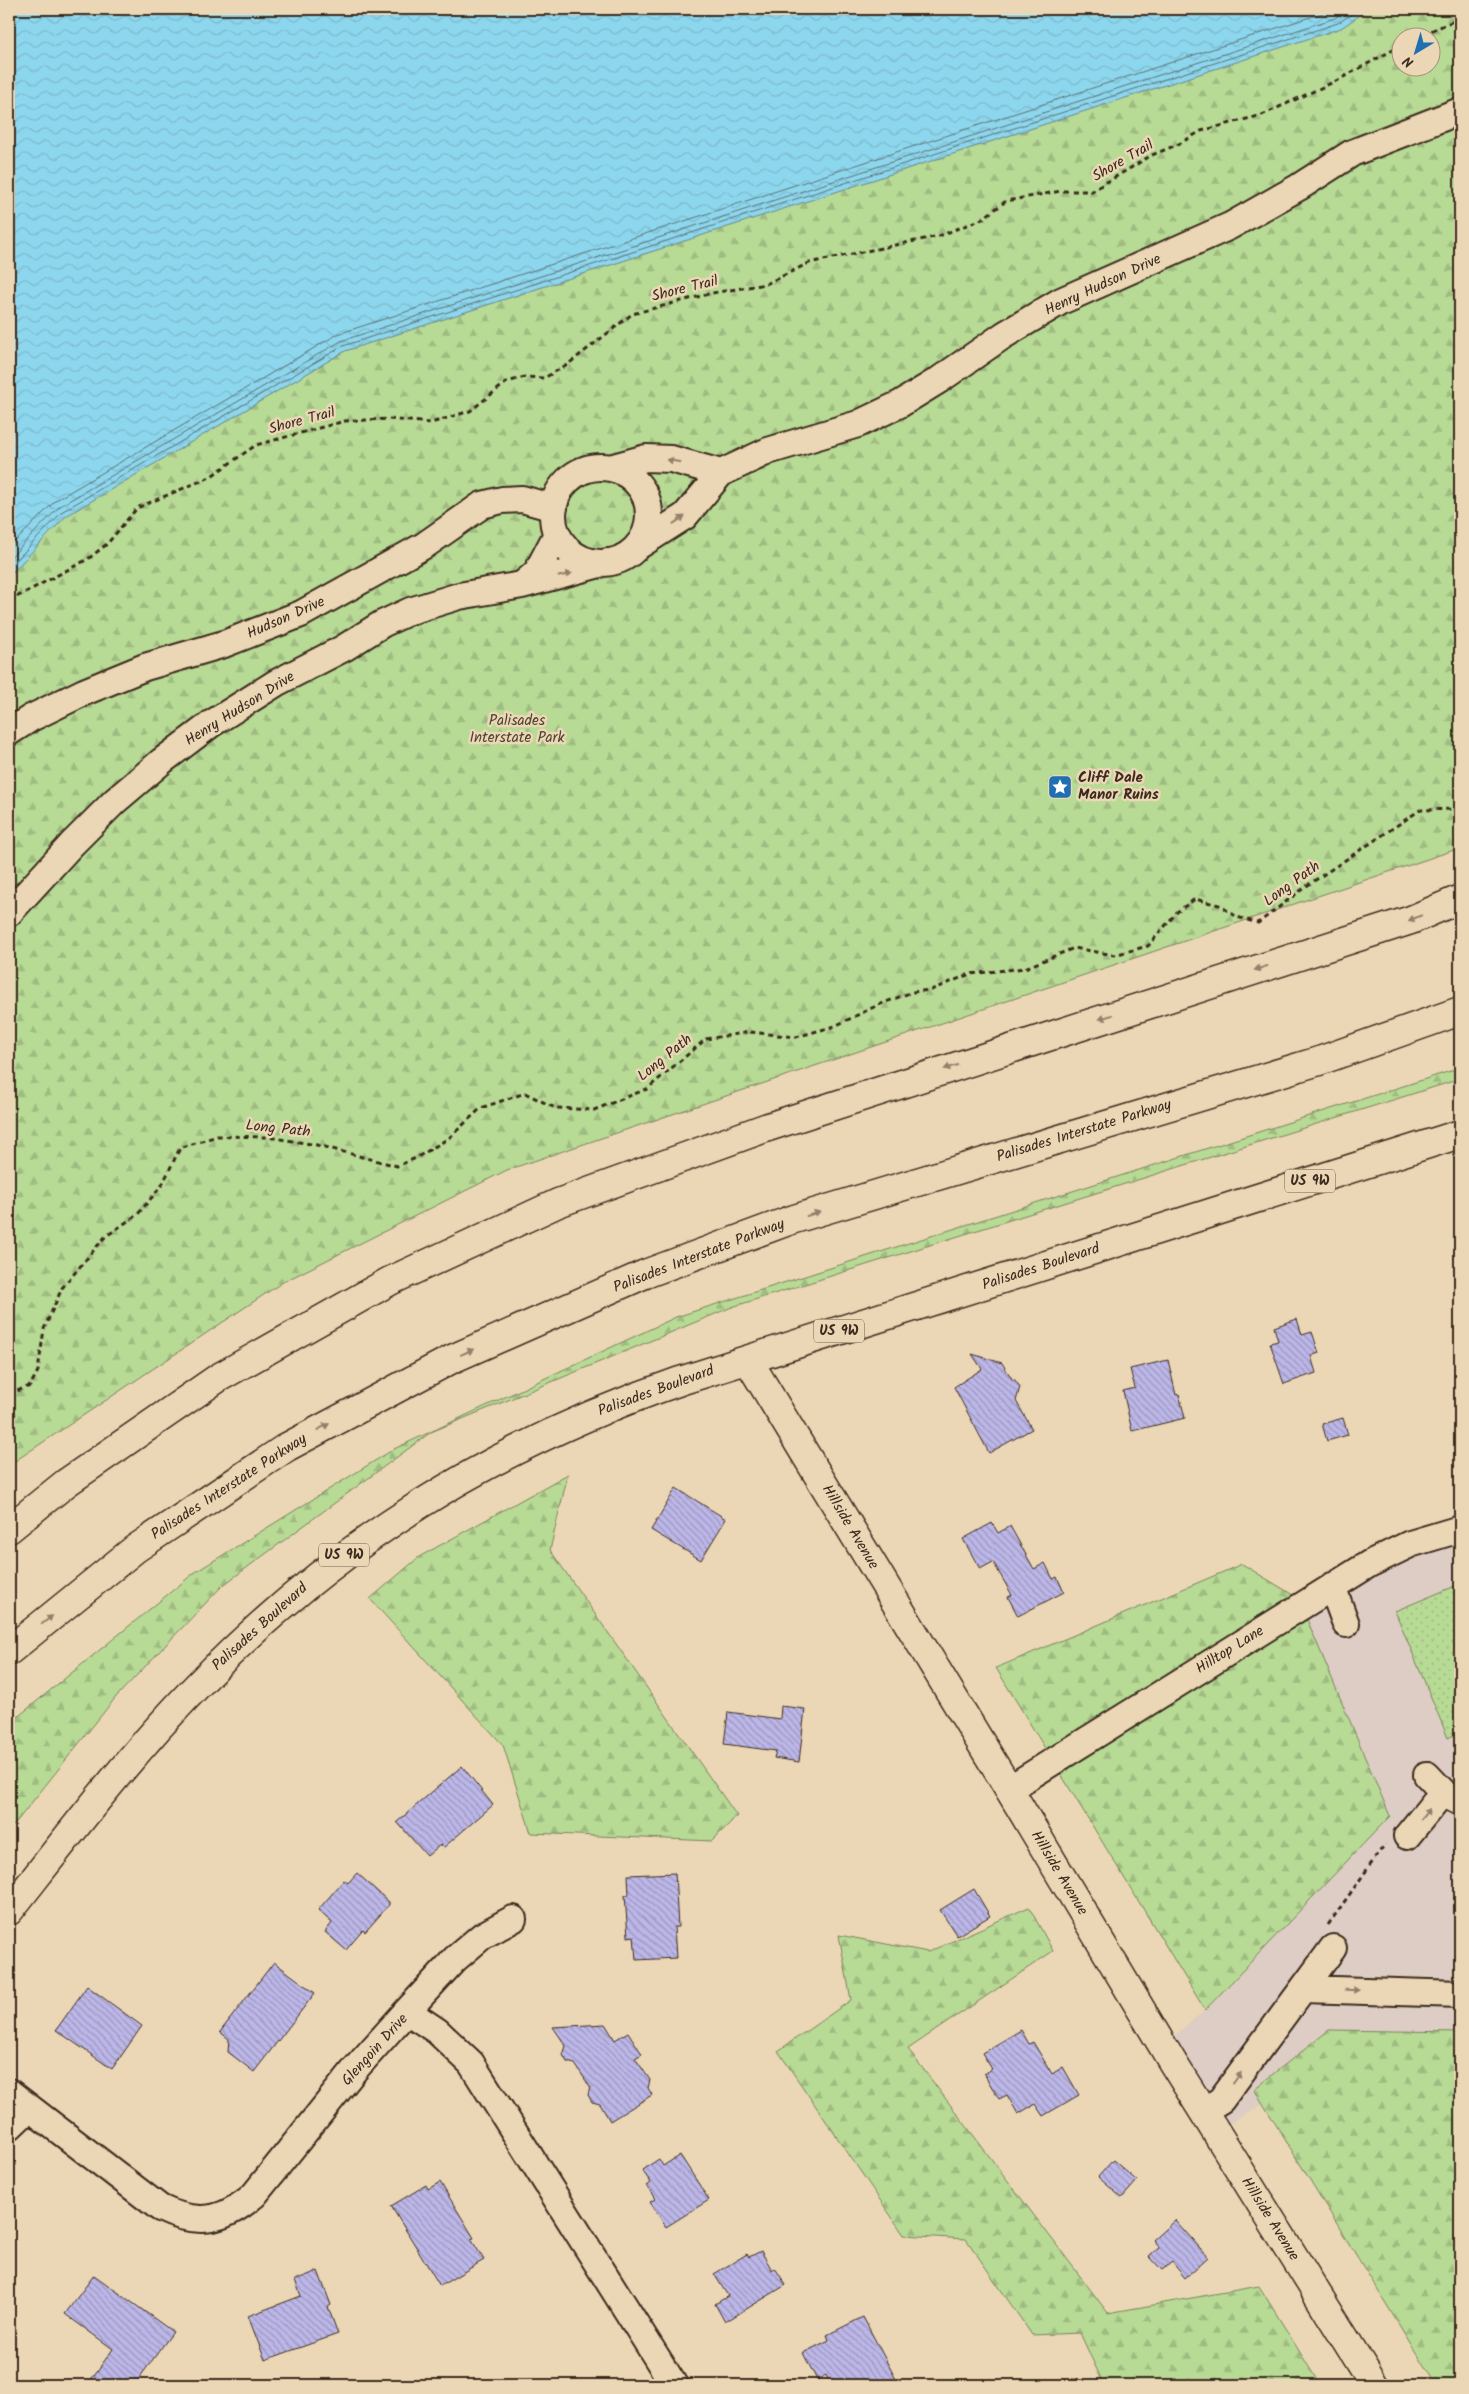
<svg xmlns="http://www.w3.org/2000/svg" width="1469" height="2394" font-family="Kalam,sans-serif">
<style>
.built{fill:#ddcdc4}
.grass{fill:url(#grass-dots);stroke:#79825a}
.forest{fill:url(#forest-firs);stroke:#79825a;fill-rule:evenodd}
.water{fill:url(#water-waves);stroke:#6c929b}
.lines{fill:none;stroke-linecap:round;stroke-linejoin:round}
.shore{stroke:#5c6f71;stroke-width:1}
.building{fill:url(#building-back-hatch);stroke:#3b2a1e}
.minor-casing{stroke:#3b2a1e;stroke-width:30}
.major-casing{stroke:#3b2a1e;stroke-width:31}
.highway-casing{stroke:#3b2a1e;stroke-width:31}
.path{stroke:#3b2a1e;stroke-width:3;stroke-dasharray:5 4;stroke-linecap:butt}
.minor{stroke:#ebd7b5;stroke-width:26}
.major{stroke:#ebd7b5;stroke-width:28}
.highway{stroke:#ebd7b5;stroke-width:28}
.oneway{fill:#93806a}
.labels{text-anchor:middle;dominant-baseline:central;stroke-width:5;stroke-linejoin:round;paint-order:stroke}
.shield{fill:#ebd7b5;stroke:#705e4b;stroke-width:1}
.shield-label{font-size:14px;font-weight:bold;fill:#3b2a1e}
.street-label{font-size:15px;fill:#3b2a1e;stroke:#ebd7b5}
.park-label{font-size:15px;fill:#4e4430;stroke:#ebd7b5}
.poi-label{font-size:15px;font-weight:bold;fill:#3b2a1e;stroke:#ebd7b5;text-anchor:start}
</style>
<defs>
<pattern id="grass-dots" width="8" height="8" patternUnits="userSpaceOnUse" patternTransform="scale(1.25)"><rect width="8" height="8" fill="#b7da95"/><path d="M2 2h.1M6 6h.1" fill="none" stroke="#9ebb80" stroke-width="1.8" stroke-linecap="round"/></pattern>
<pattern id="forest-firs" width="22" height="20" patternUnits="userSpaceOnUse" patternTransform="scale(1.25)"><rect width="22" height="20" fill="#b7da95"/><path d="M5 1l3.5 6h-7zM16 11l3.5 6h-7z" fill="#9ebb80"/></pattern>
<pattern id="water-waves" width="16" height="10" patternUnits="userSpaceOnUse" patternTransform="scale(1.25)"><rect width="16" height="10" fill="#8dd7ee"/><path d="M0 5q4-4 8 0t8 0" fill="none" stroke="#7bb9cc"/></pattern>
<pattern id="building-back-hatch" width="6" height="6" patternUnits="userSpaceOnUse" patternTransform="scale(1.25)"><rect width="6" height="6" fill="#bcb7e8"/><path d="M-1 5l2 2M0 0l6 6M5-1l2 2" fill="none" stroke="#9a95bb"/></pattern>
</defs>
<rect width="100%" height="100%" fill="#ebd7b5"/>
<filter id="ink" filterUnits="userSpaceOnUse"><feTurbulence type="fractalNoise" baseFrequency=".02" numOctaves="2"/><feDisplacementMap in="SourceGraphic" scale="10" xChannelSelector="R" yChannelSelector="G"/><feConvolveMatrix kernelMatrix="1 2 1 2 8 2 1 2 1" color-interpolation-filters="sRGB"/></filter>
<g filter="url(#ink)">
<path class="built" d="M1460,1529V2032L1329,2030L1255,2090L1263,2104L1215,2132L1162,2046L1205,2010L1390,1816L1301,1606Z"/>
<path class="grass" d="M1460,1584V1732L1448,1738L1395,1611Z"/>
<path class="forest" d="M1369,9H1460V848L507,1170L283,1282L9,1465V576L66,516L345,351L1341,28ZM1402,38H1432V68H1402Z
M1460,1068V1079L732,1307L431,1432L222,1586L116,1697L9,1831V1724L194,1573L394,1449L676,1317Z
M568,1474L550,1550L737,1816L712,1841L531,1833L503,1745L370,1599L419,1557Z
M1242,1564L1298,1598L1390,1816L1205,2010L996,1668Z
M1029,1907L1053,1951L908,2049L1108,2313L1259,2286L1320,2385H1104L1080,2333L1032,2335L966,2239L904,2235L778,2051L851,2000L839,1935L928,1952Z
M1329,2030L1460,2032V2385H1436L1254,2089Z"/>
<path class="water" d="M9,9H1369L1341,28L345,351L66,516L9,576Z"/>
<g class="lines">
<path class="shore" d="M9,548L56,500L338,334L1335,9
M9,559L60,506L341,341L1335,18L1349,9
M9,568L63,511L343,346L1338,23L1360,9"/>
</g>
<path class="building" d="M1297,1319L1302,1335L1312,1332L1319,1353L1311,1356L1316,1373L1284,1384L1270,1343L1278,1341L1274,1327Z
M972,1354L1002,1363L1012,1379L1015,1380L1020,1387L1016,1401L1032,1429L989,1453L954,1387L982,1369Z
M1168,1360L1176,1395L1179,1394L1185,1418L1132,1431L1123,1391L1135,1388L1130,1369Z
M1343,1418L1348,1435L1327,1441L1322,1424Z
M676,1488L726,1519L701,1560L651,1530Z
M992,1523L998,1533L1010,1526L1034,1569L1045,1563L1053,1579L1057,1577L1064,1592L1018,1616L1008,1597L1012,1595L993,1562L980,1569L963,1539Z
M781,1706L805,1709L799,1762L774,1758L776,1751L724,1744L728,1712L780,1719Z
M462,1766L493,1805L443,1848L440,1845L427,1856L397,1822Z
M357,1873L389,1902V1905L365,1932L363,1930L346,1950L325,1932L332,1923L318,1910L344,1880L348,1883Z
M675,1873L678,1927H674L676,1958L636,1960L634,1936L628,1937L625,1895H629L628,1875Z
M974,1889L990,1916L957,1936L940,1910Z
M274,1962L315,1993L254,2072L228,2052L229,2039L220,2032Z
M87,1986L142,2026L112,2069L56,2030Z
M605,2024L615,2040L628,2032L642,2054L635,2058L650,2080L648,2088L652,2095L610,2121L600,2104L592,2102L588,2095L590,2087L575,2064L567,2062L563,2055L566,2046L553,2027Z
M1021,2030L1029,2044L1033,2042L1052,2074L1063,2067L1079,2095L1043,2116L1035,2104L1018,2114L1007,2095L999,2099L984,2074L992,2069L982,2053Z
M680,2155L709,2200L666,2227L650,2202L655,2199L647,2186L651,2183L642,2170L659,2159L663,2166Z
M1113,2160L1137,2181L1122,2198L1098,2177Z
M440,2182L474,2238L471,2239L484,2260L440,2286L391,2206L426,2185L428,2189Z
M1175,2220L1208,2257L1185,2278L1172,2262L1162,2270L1149,2256L1159,2247L1153,2240Z
M761,2251L772,2270L775,2268L786,2285L725,2322L715,2304L728,2296L714,2274L747,2254L749,2257Z
M318,2271L331,2305L328,2307L338,2334L265,2360L248,2316L301,2296L295,2280Z
M94,2275L173,2332L134,2385H87L113,2349L65,2314Z
M863,2317L899,2385H831L826,2375L817,2380L803,2353L829,2340L827,2335Z"/>
<g class="lines">
<defs>
<path id="minor" d="M553 515a48 48 0 1 1 96 0a48 48 0 1 1-96 0Z
M610,468L646,458L671,459L721,473
M638,546L685,516L721,473L768,451L858,424L900,404L939,380L1004,335L1061,301L1230,226L1299,187L1352,153L1460,111
M522,585L537,572L557,534
M9,732L31,718L84,692L145,667L224,644L301,614L425,545L482,505L502,500L522,499L554,508
M9,913L72,844L115,801L162,761L211,724L276,683L344,648L382,624L410,611L459,596L522,585L607,562
M1332,1586L1346,1624
M1427,1775L1446,1795L1460,1802
M1009,1789L1369,1564L1410,1544L1460,1529
M1407,1836L1443,1792
M1303,1989L1460,1994
M407,2011L455,1959L482,1936L513,1919
M9,2092L160,2208C197,2226 223,2222 254,2195L356,2068L407,2011L437,2031L471,2063L674,2385
M1203,2111L1221,2100L1333,1948
M9,2127L29,2108"/>
<path id="major" d="M748,1360L1009,1789L1173,2063L1374,2385
M9,1911C69,1835 129,1756 197,1686C336,1543 492,1446 680,1381L1460,1134"/>
<path id="highway" d="M9,1529L66,1483L218,1378L390,1281L558,1203L768,1127L1411,920L1460,899
M9,1651L135,1549L287,1447L452,1359L645,1274L791,1220L1319,1061L1460,1011"/>
</defs>
<use href="#minor" class="minor-casing"/>
<use href="#major" class="major-casing"/>
<use href="#highway" class="highway-casing"/>
<path class="path" d="M1415,38L1460,18
M9,601L88,559L107,544L137,508L210,477L256,445L345,421L388,419L431,423L470,411L507,382L525,377L544,378L567,365L632,314L712,293L766,284L809,263L939,236L982,219L1006,201L1061,191H1092L1152,155L1179,144L1201,131L1262,115L1338,80L1402,45
M9,1394L30,1386L38,1371L44,1329L62,1288L105,1237L138,1214L162,1185L180,1148L217,1136L268,1137L317,1145L397,1166L416,1158L449,1138L481,1108L525,1093L555,1108L594,1110L647,1089L706,1039L750,1032L796,1037L835,1026L876,1006L912,992L931,990L970,974L1025,968L1074,948L1114,955L1148,946L1177,912L1195,899L1219,905L1237,917L1258,923L1308,885L1420,810L1460,809
M1328,1925L1385,1844"/>
<use href="#minor" class="minor"/>
<use href="#major" class="major"/>
<use href="#highway" class="highway"/>
</g>
<defs><path id="oneway-solid" d="M-6-.8H1V-3.2L6.5 0L1 3.2V.8H-6Z" transform="scale(1.25)"/></defs>
<g class="oneway">
<use href="#oneway-solid" transform="translate(674 461) rotate(-169)"/>
<use href="#oneway-solid" transform="translate(679 520) rotate(-34)"/>
<use href="#oneway-solid" transform="translate(565 575) rotate(-14)"/>
<use href="#oneway-solid" transform="translate(1415 918) rotate(158)"/>
<use href="#oneway-solid" transform="translate(1261 968) rotate(162)"/>
<use href="#oneway-solid" transform="translate(1106 1017) rotate(162)"/>
<use href="#oneway-solid" transform="translate(951 1067) rotate(162)"/>
<use href="#oneway-solid" transform="translate(813 1214) rotate(-17)"/>
<use href="#oneway-solid" transform="translate(467 1352) rotate(-24)"/>
<use href="#oneway-solid" transform="translate(323 1427) rotate(-28)"/>
<use href="#oneway-solid" transform="translate(47 1620) rotate(-39)"/>
<use href="#oneway-solid" transform="translate(1425 1814) rotate(-51)"/>
<use href="#oneway-solid" transform="translate(1352 1990) rotate(2)"/>
<use href="#oneway-solid" transform="translate(1237 2078) rotate(-54)"/>
</g>
</g>
<defs>
<symbol id="sight-square" viewBox="-11 -11 22 22"><rect x="-9" y="-9" width="18" height="18" rx="4" fill="#1f6fb2" stroke="#ebd7b5"/><path d="M0-6L1.8-2.2L6-1.7L2.9 1.2L3.7 5.4L0 3.3L-3.7 5.4L-2.9 1.2L-6-1.7L-1.8-2.2Z" fill="#fff"/></symbol>
</defs>
<g fill-rule="evenodd">
<use href="#sight-square" x="1046" y="773" width="28" height="28"/>
</g>
<g class="labels">
<g class="shield">
<rect x="1285" y="1169.5" width="50" height="23" rx="4"/>
<rect x="814" y="1319.5" width="50" height="23" rx="4"/>
<rect x="319" y="1543.5" width="50" height="23" rx="4"/>
</g>
<g class="shield-label">
<text x="1310" y="1181">US 9W</text>
<text x="839" y="1331">US 9W</text>
<text x="344" y="1555">US 9W</text>
</g>
<g class="street-label">
<text transform="translate(1123 161) rotate(-30)">Shore Trail</text>
<text transform="translate(1103 285) rotate(-25)">Henry Hudson Drive</text>
<text transform="translate(685 289) rotate(-14)">Shore Trail</text>
<text transform="translate(302 421) rotate(-15)">Shore Trail</text>
<text transform="translate(286 618) rotate(-24)">Hudson Drive</text>
<text transform="translate(240 709) rotate(-32)">Henry Hudson Drive</text>
<text transform="translate(1292 884) rotate(-36)">Long Path</text>
<text transform="translate(665 1058) rotate(-39)">Long Path</text>
<text transform="translate(278 1129) rotate(6)">Long Path</text>
<text transform="translate(1084 1131) rotate(-17)">Palisades Interstate Parkway</text>
<text transform="translate(699 1256) rotate(-21)">Palisades Interstate Parkway</text>
<text transform="translate(1041 1267) rotate(-18)">Palisades Boulevard</text>
<text transform="translate(656 1391) rotate(-20)">Palisades Boulevard</text>
<text transform="translate(229 1487) rotate(-33)">Palisades Interstate Parkway</text>
<text transform="translate(850 1527) rotate(59)">Hillside Avenue</text>
<text transform="translate(260 1627) rotate(-42)">Palisades Boulevard</text>
<text transform="translate(1230 1650) rotate(-32)">Hilltop Lane</text>
<text transform="translate(1059 1873) rotate(59)">Hillside Avenue</text>
<text transform="translate(375 2050) rotate(-48)">Glengoin Drive</text>
<text transform="translate(1270 2219) rotate(58)">Hillside Avenue</text>
</g>
<g class="park-label">
<text x="517" y="721">Palisades<tspan x="517" dy="17">Interstate Park</tspan></text>
</g>
<g class="poi-label">
<text x="1078" y="778">Cliff Dale<tspan x="1078" dy="17">Manor Ruins</tspan></text>
</g>
</g>
<rect width="1469" height="2394" fill="none" stroke="#ebd7b5" stroke-width="30"/>
<rect x="15" y="15" width="1439" height="2364" fill="none" stroke="#3b2a1e" stroke-width="2" filter="url(#ink)"/>
<g transform="translate(1416 52) rotate(218)"><circle r="24" fill="#ebd7b5" stroke="#a59279"/>
<path d="M0-4L9 19L0 12L-9 19Z" fill="#1f6fb2"/>
<text y="-8" font-size="14" font-weight="bold" text-anchor="middle" fill="#3b2a1e">N</text>
</g>
</svg>
